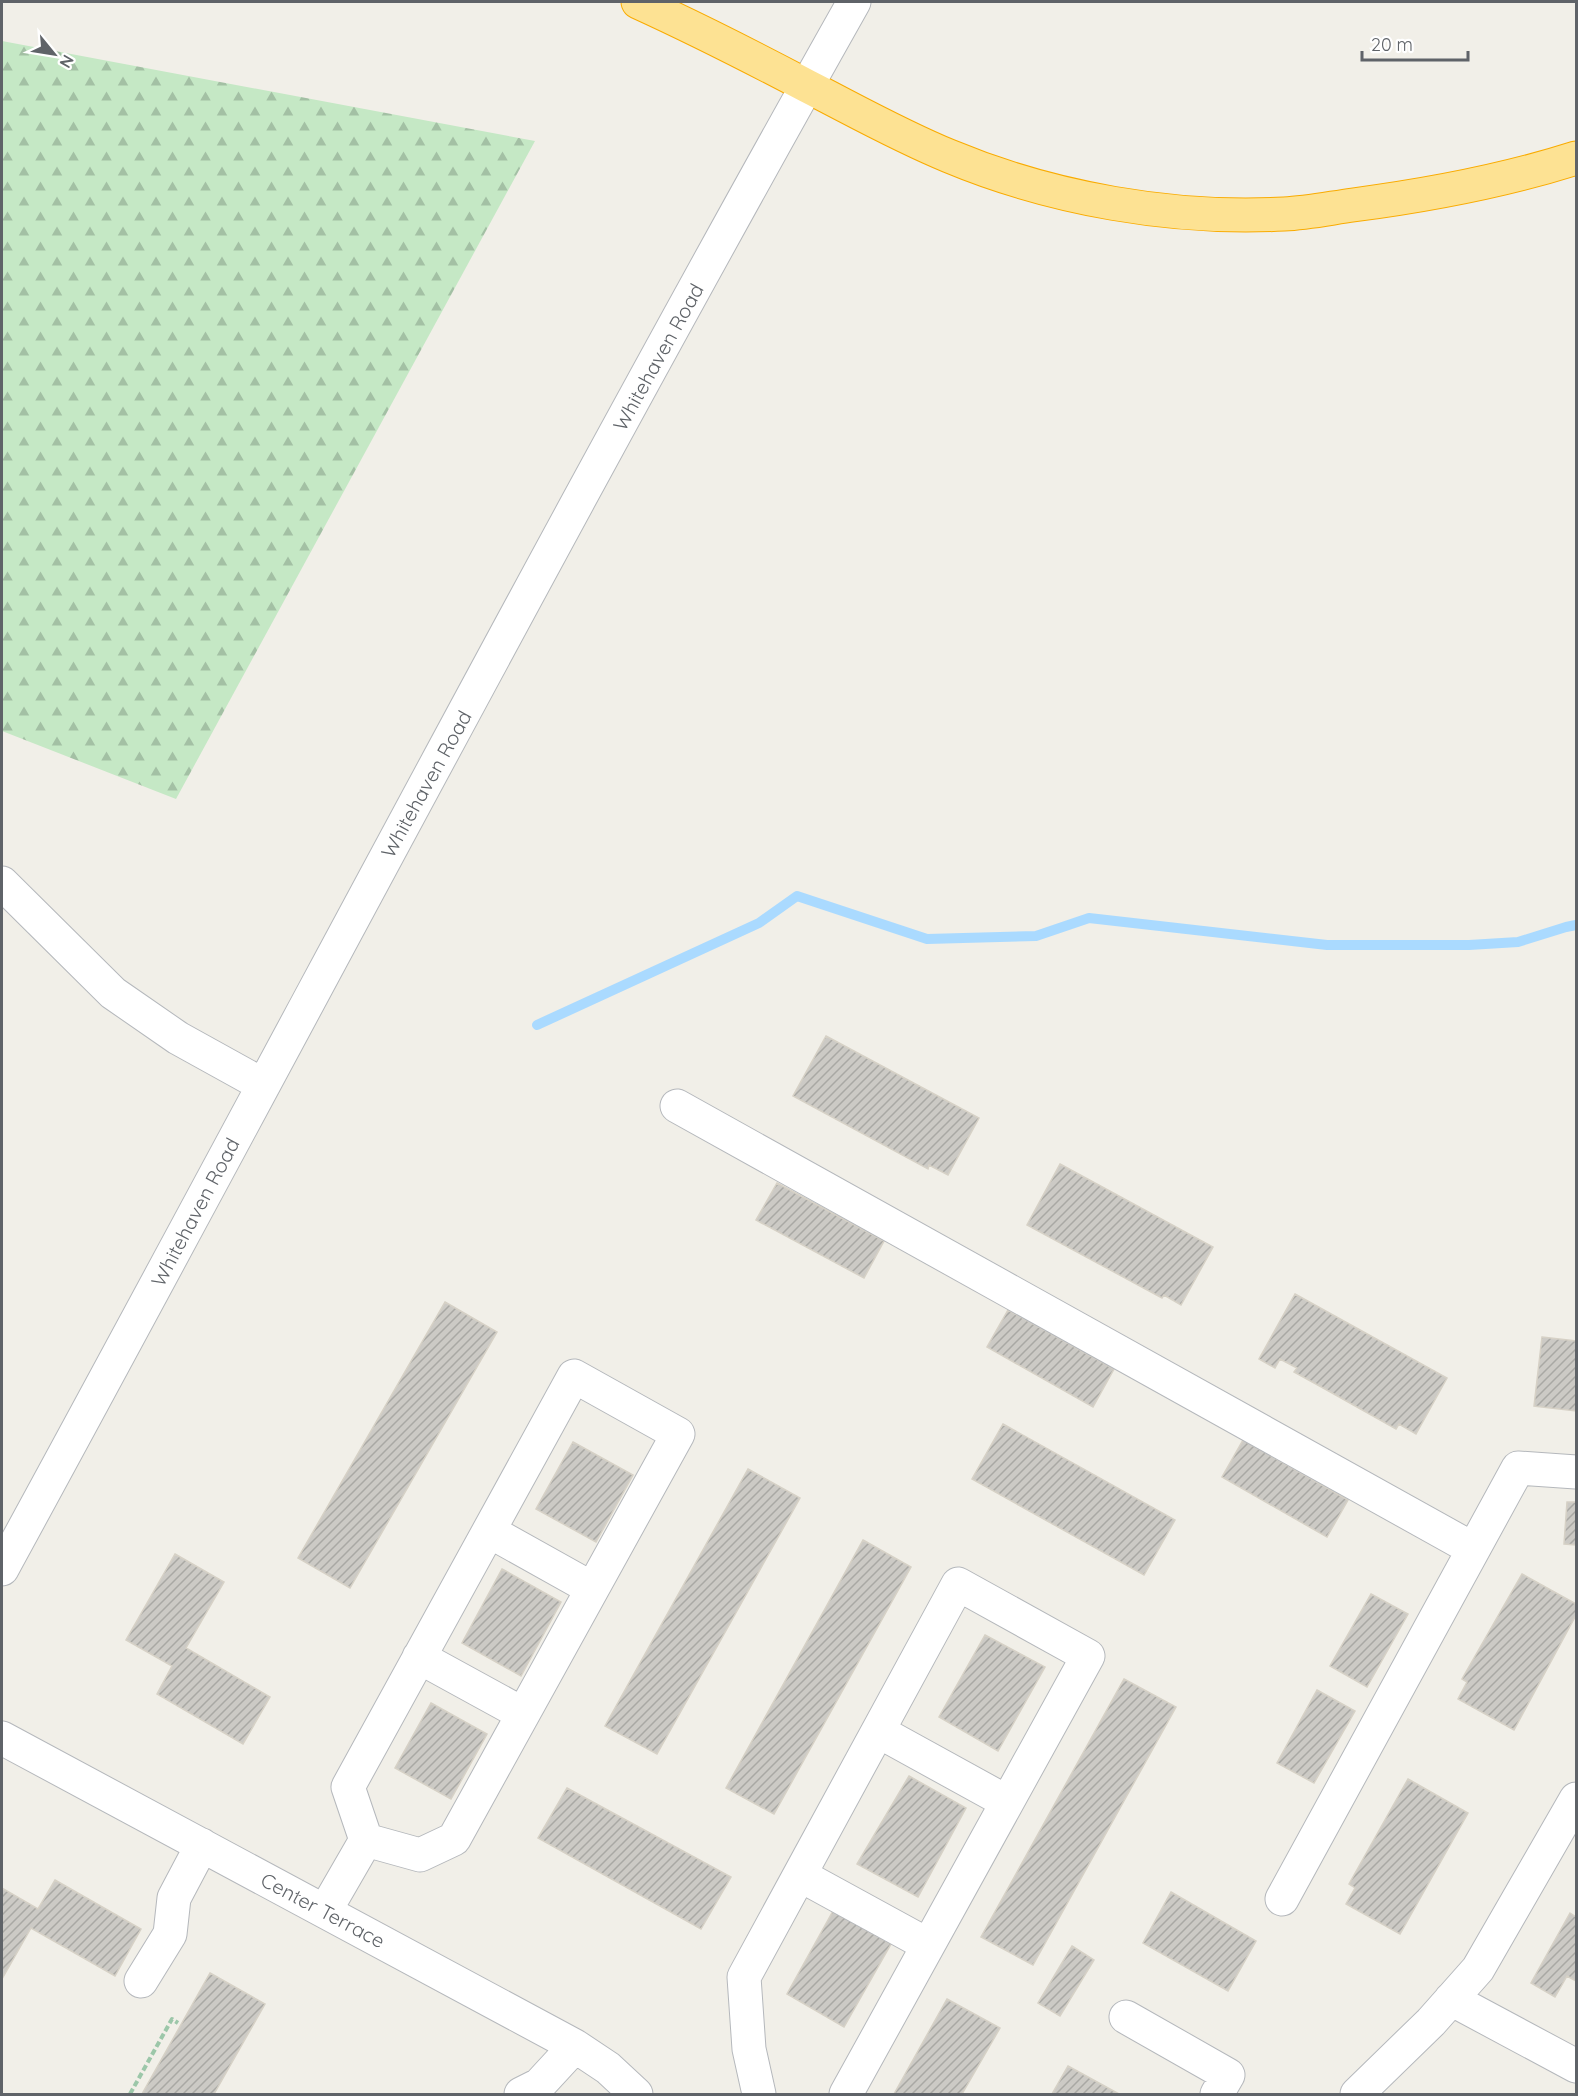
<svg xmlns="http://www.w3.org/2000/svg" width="1578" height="2096" font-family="Quicksand,sans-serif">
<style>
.forest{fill:url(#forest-firs)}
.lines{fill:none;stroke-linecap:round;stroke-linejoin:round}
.stream{stroke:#aadaff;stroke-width:10}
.building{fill:url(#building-hatch);stroke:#d6d1c6;stroke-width:1.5}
.minor-casing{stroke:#b5b8bc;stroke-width:35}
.highway-casing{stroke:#f9ab00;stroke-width:35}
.path{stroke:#9cc7a9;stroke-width:4;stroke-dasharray:6 3;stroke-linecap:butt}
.minor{stroke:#fff;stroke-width:33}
.highway{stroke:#fde293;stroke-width:33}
.labels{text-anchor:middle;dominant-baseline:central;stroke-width:4.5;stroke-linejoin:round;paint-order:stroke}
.street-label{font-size:20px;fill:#5f6368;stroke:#fff}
</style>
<defs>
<pattern id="forest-firs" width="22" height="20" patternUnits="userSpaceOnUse" patternTransform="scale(1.5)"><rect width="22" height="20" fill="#c5e8c5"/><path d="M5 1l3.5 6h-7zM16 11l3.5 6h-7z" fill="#a3c0a4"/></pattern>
<pattern id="building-hatch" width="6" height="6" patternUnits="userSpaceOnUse" patternTransform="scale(1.5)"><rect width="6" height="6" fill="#cccac5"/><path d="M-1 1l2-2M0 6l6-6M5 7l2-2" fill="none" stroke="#a9a8a4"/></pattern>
</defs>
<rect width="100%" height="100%" fill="#f1efe8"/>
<path class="forest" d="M2,41L535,141L176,799L2,731Z"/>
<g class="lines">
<path class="stream" d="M537,1025L759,923L797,896L927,939L1036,936L1089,918L1327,945H1469L1518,942L1566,927L1576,925"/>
</g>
<path class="building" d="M826,1036L979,1118L948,1175L929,1165L928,1169L793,1096Z
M1060,1164L1213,1247L1181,1305L1164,1295L1162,1298L1027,1225Z
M777,1183L884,1241L864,1278L756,1220Z
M1295,1294L1447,1378L1416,1434L1399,1424L1396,1429L1325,1389L1294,1372L1297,1368L1280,1359L1275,1368L1259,1359Z
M445,1302L497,1332L350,1588L298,1558Z
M1008,1310L1114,1369L1093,1407L987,1347Z
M1542,1337L1576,1341V1411L1534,1406Z
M1003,1424L1175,1520L1144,1575L972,1479Z
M1243,1440L1348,1500L1327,1537L1222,1477Z
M573,1442L633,1475L596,1542L536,1509Z
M748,1469L800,1498L657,1754L605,1726Z
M1567,1502H1576V1545L1564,1544Z
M863,1540L911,1567L774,1814L726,1788Z
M175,1554L224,1582L186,1648L270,1697L243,1744L157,1694L172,1666L126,1640Z
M502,1569L561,1602L521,1676L462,1643Z
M1522,1574L1576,1604V1615L1514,1730L1458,1699L1467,1682L1462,1679Z
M1371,1594L1408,1614L1367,1687L1330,1666Z
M985,1635L1045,1667L998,1751L939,1717Z
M1124,1679L1176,1707L1033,1965L981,1937Z
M1317,1690L1355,1711L1314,1783L1277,1763Z
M431,1703L487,1734L451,1799L395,1768Z
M909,1776L966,1808L918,1897L857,1864Z
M1408,1779L1468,1813L1400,1934L1346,1904L1355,1888L1349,1884Z
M567,1788L731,1877L701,1929L538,1838Z
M55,1880L141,1929L115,1976L31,1928L2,1979V1888L38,1909Z
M1171,1892L1256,1941L1228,1991L1143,1943Z
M833,1911L891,1944L844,2027L787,1994Z
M1570,1913L1576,1917V1981L1567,1976L1555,1997L1531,1983Z
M1072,1946L1094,1960L1060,2016L1038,2003Z
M210,1973L265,2004L214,2094H142Z
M947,1999L1000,2028L962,2094H894Z
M1068,2066L1119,2094H1052Z"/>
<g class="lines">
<defs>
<path id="minor" d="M2,883L113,993L178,1038L263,1085
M677,1106L1473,1549
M489,1531L591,1588
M2,1569C287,1047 562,520 854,2
M419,1657L523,1714
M878,1731L1007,1802
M2,1738L575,2046L608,2068L636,2094
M800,1875L928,1945
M1282,1899L1518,1468L1576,1472
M325,1911L366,1840L420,1855L454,1839L678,1434L574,1376L348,1787L366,1840
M141,1981L170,1934L174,1898L202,1845
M1451,1999L1576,2066
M1126,2017L1228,2075L1217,2094
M521,2094L539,2085L575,2046
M759,2094L749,2049L744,1977L958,1584L1088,1656L846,2094
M1357,2094L1431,2022L1478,1969L1576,1799"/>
<path id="highway" d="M638,2C695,28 752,57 807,86C854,110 900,136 949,156C1052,199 1173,220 1284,214C1307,213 1331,208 1353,205C1429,195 1504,181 1576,158"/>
</defs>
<use href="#minor" class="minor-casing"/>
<use href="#highway" class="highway-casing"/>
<path class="path" d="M130,2094L172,2019L178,2023"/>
<use href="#minor" class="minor"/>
<use href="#highway" class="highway"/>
</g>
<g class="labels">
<g class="street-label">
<text transform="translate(658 357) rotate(-61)">Whitehaven Road</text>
<text transform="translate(426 784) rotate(-61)">Whitehaven Road</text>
<text transform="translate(195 1212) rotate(-62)">Whitehaven Road</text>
<text transform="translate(323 1910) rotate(28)">Center Terrace</text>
</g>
</g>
<rect width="1578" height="2096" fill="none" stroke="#5f6368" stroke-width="6"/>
<g transform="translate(54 54) rotate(120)" stroke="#ffffff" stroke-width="4.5" paint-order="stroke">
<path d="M0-4.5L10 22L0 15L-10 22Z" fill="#5f6368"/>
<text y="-9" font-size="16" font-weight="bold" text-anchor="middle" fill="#5f6368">N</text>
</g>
<path d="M1362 51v9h106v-9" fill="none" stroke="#5f6368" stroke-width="3"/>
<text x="1371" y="51" font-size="18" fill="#5f6368" stroke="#ffffff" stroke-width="4.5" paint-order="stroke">20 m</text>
</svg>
